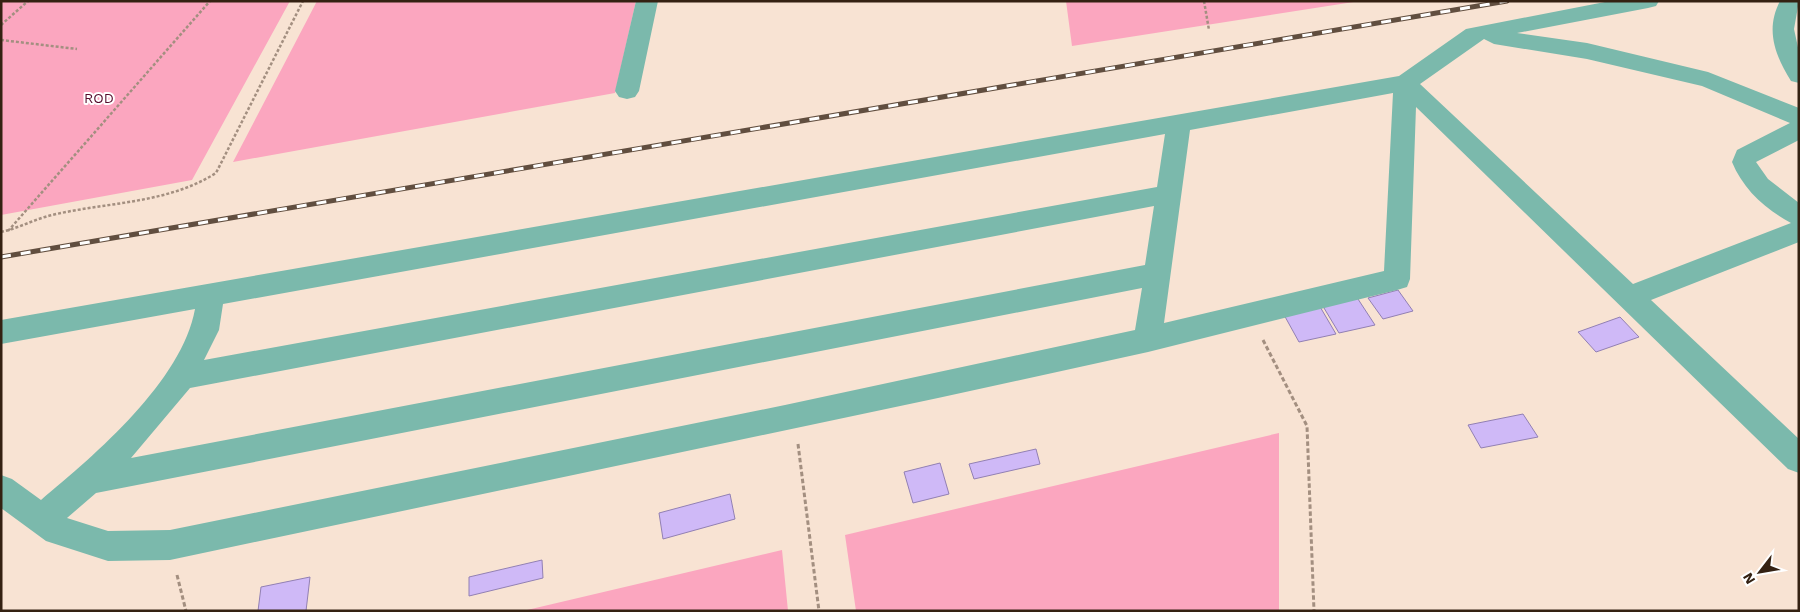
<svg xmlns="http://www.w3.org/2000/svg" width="1800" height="612" font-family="'Work Sans',sans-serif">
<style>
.green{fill:#fba6bf}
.building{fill:#cfb9f7;stroke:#9280b3}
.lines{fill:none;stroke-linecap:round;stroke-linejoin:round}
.path-far1{stroke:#a38f80;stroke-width:2.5;stroke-dasharray:3 2;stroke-linecap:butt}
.path{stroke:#a38f80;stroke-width:3;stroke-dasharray:4.5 2.5;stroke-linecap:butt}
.minor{fill:#7bb9ac;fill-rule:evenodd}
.rail-casing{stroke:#614e3f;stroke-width:5}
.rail{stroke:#fff;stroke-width:3;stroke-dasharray:10;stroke-linecap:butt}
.labels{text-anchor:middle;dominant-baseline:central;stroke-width:4;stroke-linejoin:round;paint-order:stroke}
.park-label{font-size:14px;fill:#540b2b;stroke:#fff}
</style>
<rect width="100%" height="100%" fill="#f8e3d3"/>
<path class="green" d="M1,1H290L192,180L1,215Z
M317,1H636L615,93L233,162Z
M1066,1H1360L1072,46Z
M1279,433V611H856L845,535Z
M782,550L788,611H527V610Z"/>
<path class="building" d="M1398,290L1413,311L1383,319L1368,298Z
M1356,296L1375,325L1339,333L1321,303Z
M1319,305L1336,334L1299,342L1283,313Z
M1620,317L1639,337L1596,352L1578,332Z
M1523,414L1538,437L1481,448L1468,425Z
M1036,449L1040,464L974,479L969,464Z
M940,463L949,494L913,503L904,472Z
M730,494L735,519L663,539L659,513Z
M542,560L543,578L469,596V577Z
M310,577L306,611H258L261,587Z"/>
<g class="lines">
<path class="path-far1" d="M1204,1L1209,30
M1,25L28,1
M1,40L77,49
M8,231L210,1
M1,232C19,228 35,219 52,215C107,202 167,204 216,173L303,1"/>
<path class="path" d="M1263,340L1307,426L1314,611
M798,444L819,611
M177,575L186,611"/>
<path class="minor" d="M636,1H658L639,91L635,97L627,99L619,97L615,91Z
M1610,1H1659L1656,6L1648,8L1517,33L1587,43L1708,72L1799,108V140L1756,162L1768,179L1799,203V242L1651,300L1799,439V473L1788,469L1416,107L1410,279L1407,287L1397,290L1148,352L938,398L170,560L108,561L46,541L1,508V475L12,479L41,500C96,454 182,381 195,309L1,344V320L1399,76L1466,29ZM1484,39L1494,44L1587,59L1702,86L1790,123L1737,150L1732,162C1743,189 1765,209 1791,223L1633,284L1420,84ZM1393,93L1384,271L1164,323L1190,130ZM1165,134L1157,187L204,360L219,330L223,304ZM1154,206L1145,265L131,458L190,388ZM1142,288L1135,330L785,405L170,530L108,531L67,518L96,493Z
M1780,1H1799L1794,29L1799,52V83L1791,81C1775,55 1765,30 1780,1Z"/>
<defs>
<path id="rail" d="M1,257L1507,1"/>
</defs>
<use href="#rail" class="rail-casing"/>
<use href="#rail" class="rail"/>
</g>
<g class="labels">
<g class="park-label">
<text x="99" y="98">ROD</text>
</g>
</g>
<rect width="1800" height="612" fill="none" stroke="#342112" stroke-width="5"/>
<g transform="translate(1760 572) rotate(239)" stroke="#ffffff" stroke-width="4" paint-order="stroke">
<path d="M0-4L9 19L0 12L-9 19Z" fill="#342112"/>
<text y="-8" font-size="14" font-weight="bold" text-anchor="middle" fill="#342112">N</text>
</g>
</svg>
